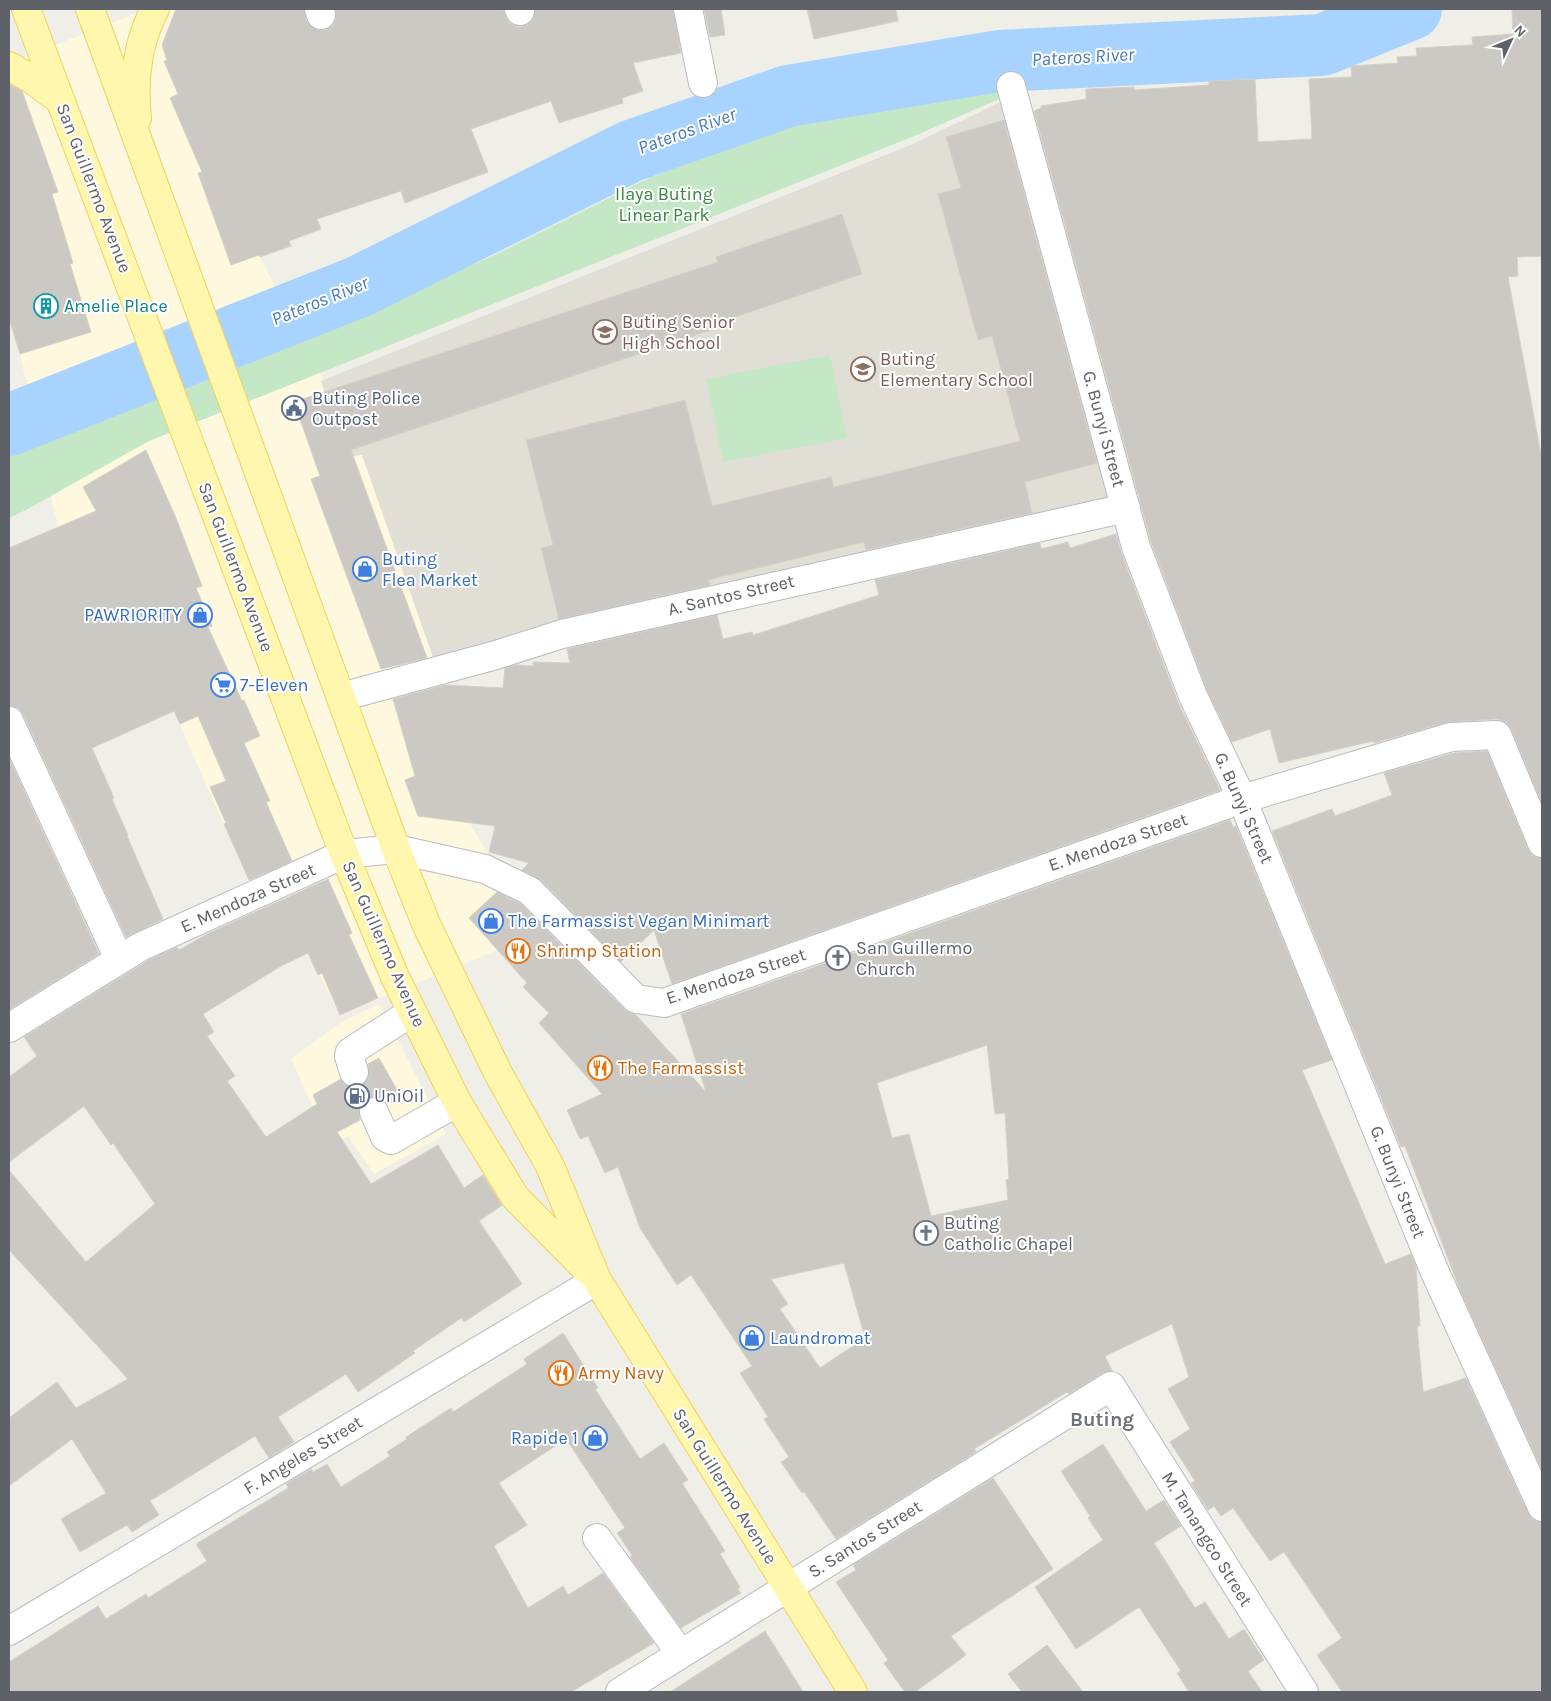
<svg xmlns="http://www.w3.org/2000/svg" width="1551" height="1701" font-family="Karla,sans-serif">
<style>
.commercial{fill:#fef8de}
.education{fill:#e0ded5}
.green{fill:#c4e7c6}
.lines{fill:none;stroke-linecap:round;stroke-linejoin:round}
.river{stroke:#a8d3fe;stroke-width:62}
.building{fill:#ccc9c4;stroke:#d5d1c5;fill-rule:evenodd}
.minor-tunnel{stroke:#ccccc7;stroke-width:28;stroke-dasharray:28 14;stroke-linecap:butt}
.minor-casing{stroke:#b9bbc0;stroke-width:30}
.major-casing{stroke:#f1d25f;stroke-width:30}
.minor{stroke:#fff;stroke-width:28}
.major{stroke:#fef7ad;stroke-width:28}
.labels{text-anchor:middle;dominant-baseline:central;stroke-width:4;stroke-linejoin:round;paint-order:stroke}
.street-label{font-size:18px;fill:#5e6167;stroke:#fff}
.park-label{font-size:18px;fill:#368640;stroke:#fff}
.culture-label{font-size:18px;fill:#0d838f;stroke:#fff;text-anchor:start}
.education-label{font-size:18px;fill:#785e54;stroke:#fff;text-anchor:start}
.service-label{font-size:18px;fill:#4e5e75;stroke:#fff;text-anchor:start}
.shop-label{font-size:18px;fill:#366cbe;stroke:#fff;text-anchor:start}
.worship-label{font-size:18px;fill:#5b616d;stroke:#fff;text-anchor:start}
.food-label{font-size:18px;fill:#c56008;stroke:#fff;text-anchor:start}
.water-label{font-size:19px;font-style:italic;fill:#4678ba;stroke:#fff}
.quarter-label{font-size:20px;font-weight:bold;fill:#6f7379;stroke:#fff}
</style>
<rect width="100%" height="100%" fill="#f0efe7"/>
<path class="commercial" d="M147,9H201L211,40L221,170L260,257L362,455L434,660L476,769L470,823L524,918L497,950L340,1015L280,898L246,874L150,658L58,527L20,354L9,324V63Z
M379,1004L446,1134L374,1174L348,1136L330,1145L291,1059L340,1023Z"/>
<path class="education" d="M1009,98L1115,498L434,660L362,455L345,457L321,381L913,144Z"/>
<path class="green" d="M1001,82L1006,96L912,137L149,441L26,510L9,518V454L353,319L501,252L651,177L790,127Z
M830,355L847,438L723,462L706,379Z"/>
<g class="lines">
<path class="river" d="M9,425L358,287L631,151L788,96L999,61L1322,45L1411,9"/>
</g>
<path class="building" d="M176,9H304L306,20L310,26L318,30H326L333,25L336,18L335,9H503L506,18L511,24L520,27L527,25L533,20L535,9H673L681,53L633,63L643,91L622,98L623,103L559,123L551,101L471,129L488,172L405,203L401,191L317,219L321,229L289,241L291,246L260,257L259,255L231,265L198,173L202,172L170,98L178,94L164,61L167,60L162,45Z
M704,9H721L725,35L710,37Z
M807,9H896L898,21L814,39Z
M1512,9H1542V256L1517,257L1518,276L1508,277L1542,460V803L1511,729L1506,722L1497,719L1447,722L1374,743L1373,741L1279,763L1270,729L1232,742L1207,690L1151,542L1034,111L1041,108V106L1086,99V89L1134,87V90L1209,85V81L1255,79L1258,142L1312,139L1309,79L1352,77L1351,66L1398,63L1397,57L1417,56L1416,48L1473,45L1472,37L1513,34Z
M9,84L22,91L58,192L52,194L73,263L70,264L91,332L20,354L9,319Z
M1004,120L1097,463L1025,482L1032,513L866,550L864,542L708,580L710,585L559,619L541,548L553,545L526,440L685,400L712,506L831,477L834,487L1020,441L992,336L978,340L938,194L961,188L946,137Z
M842,214L862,274L718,323L720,327L351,450L427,658L381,669L311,479L320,476L294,402L718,262L716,257Z
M146,450L176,518L202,586L196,588L212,626L208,627L242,701L244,700L260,736L244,743L270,801L266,802L292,861L249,880L224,824L226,823L210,787L226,781L198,716L180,724L174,711L92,748L114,798L112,799L128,835L127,836L163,919L126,937L23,714L18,708L9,706V548L96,511L83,487Z
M1116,534L1121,552L1178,702L1220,790L672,984L654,930L621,962L541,880L522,870L529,863L489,852L495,826L418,816L405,780L415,776L393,699L445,685L503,688L505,668L517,665L533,666V662L570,663L567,649L717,615L723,639L752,632L753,635L879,595L875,580L1040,543L1041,549L1068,542L1070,548Z
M1487,751L1528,849L1533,856L1542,858V1470L1462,1295L1405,1146L1401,1147L1272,831L1332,809L1335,816L1392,795L1384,773L1454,753Z
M9,758L99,954L9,1010Z
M1230,820L1233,827L1236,826L1332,1060L1302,1070L1385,1264L1411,1254L1416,1266L1420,1326H1417L1423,1392L1466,1378L1528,1513L1533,1520L1542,1522V1692H1342L1317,1655L1342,1638L1284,1552L1270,1561L1233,1508L1221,1516L1214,1506L1208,1510L1191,1483L1195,1481L1170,1442L1190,1429L1168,1389L1189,1377L1172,1324L1105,1356L1112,1371L1103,1373L1069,1394L1067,1392L974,1449L976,1452L836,1539L804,1492L802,1493L781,1462L789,1457L764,1419L768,1417L740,1373L752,1366L691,1275L677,1285L640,1228L618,1167L605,1173L588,1136L580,1139L567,1110L602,1094L539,1023L549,1013L523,987L527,983L469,918L497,892L521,904L625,1010L636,1015L706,1092L681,1014ZM987,1045L995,1114L1005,1113L1009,1179L1006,1180L1008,1200L931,1216L909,1134L892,1138L877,1083ZM844,1263L865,1338L820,1368L780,1309L788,1304L771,1279Z
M328,879L352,933L349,935L378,998L340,1015L322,973L318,975L308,953L281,966L203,1014L214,1032L207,1036L235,1076L227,1081L266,1137L317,1104L313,1095L341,1079L344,1084L351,1087H359L365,1083L369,1075L368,1064L379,1058L401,1097L387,1104L383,1099L376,1097L367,1098L361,1103L359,1110L360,1120L337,1132L371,1184L438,1145L464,1188L483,1175L502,1205L479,1221L522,1284L464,1322L461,1318L413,1351L415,1353L358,1392L346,1374L278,1417L294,1442L269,1458L255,1436L150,1501L159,1515L132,1532L127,1525L80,1552L61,1519L106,1493L72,1439L9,1486V1418L57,1382L76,1408L128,1379L9,1250V1170L86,1262L155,1204L113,1143L111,1145L84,1106L9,1162V1077L37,1056L24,1037L147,961L177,947L179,950L209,933Z
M563,1333L598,1388L595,1389L640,1459L664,1443L688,1480L682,1483L725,1551L720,1554L740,1587L738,1589L741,1593L681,1628L630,1557L632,1555L617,1533L625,1528L566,1439L499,1483L527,1525L494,1546L528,1608L563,1586L568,1595L603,1573L654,1643L571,1692H9V1662L98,1606L106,1619L146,1594L148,1598L207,1561L196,1544L288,1488L286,1484L311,1469L313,1472L327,1464L341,1487L390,1456L387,1452L407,1439L406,1437L451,1408L453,1412L527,1364L524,1359Z
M1103,1444L1146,1511L1164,1500L1181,1526L1154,1543L1195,1608L1205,1602L1229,1639L1244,1629L1264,1660L1248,1671L1262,1692H1189L1177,1673L1181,1671L1139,1607L1076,1649L1035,1587L1103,1540L1088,1518L1090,1516L1061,1471Z
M993,1478L1053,1569L951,1636L966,1655L915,1692H905L884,1663L888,1660L836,1582L856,1570L853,1565Z
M765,1631L803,1692H670Z
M1047,1645L1083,1692H1022L1008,1674Z"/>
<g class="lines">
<path class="minor-tunnel" d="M354,1072L374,1112"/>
<defs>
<path id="minor" d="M319,9L321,15
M519,9L520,11
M688,9L703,83
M1011,86L1136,547L1193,696L1242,799L1434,1270L1542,1507
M341,697L496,655L562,634L1126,508
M9,721L119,959
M9,1028L140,947L344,854L396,849L485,869L530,891L636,999L664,1003L1242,799L1451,737L1497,735L1542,843
M354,1072L349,1056L350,1052L412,1012
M374,1112L385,1137L391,1140L457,1102
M597,1538L681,1654
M9,1631L597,1280
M620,1692L1111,1386L1304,1692"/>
<path id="major" d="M26,9L344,854L395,977L457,1102L515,1197L587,1270
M90,9L396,849L427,926L498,1073L550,1166L597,1280L853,1692
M9,66L30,78L61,101
M137,118C133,80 137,43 155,9"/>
</defs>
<use href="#minor" class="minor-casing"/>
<use href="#major" class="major-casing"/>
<use href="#minor" class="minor"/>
<use href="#major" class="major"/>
</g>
<defs>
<symbol id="building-ring" viewBox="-11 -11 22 22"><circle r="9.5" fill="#fff" stroke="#0f9aa8" stroke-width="1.5"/><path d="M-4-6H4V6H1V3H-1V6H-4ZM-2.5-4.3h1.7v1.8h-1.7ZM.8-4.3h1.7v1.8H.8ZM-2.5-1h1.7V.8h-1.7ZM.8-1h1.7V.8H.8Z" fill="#0f9aa8"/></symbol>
<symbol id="school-ring" viewBox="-11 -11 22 22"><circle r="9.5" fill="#fff" stroke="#8d6e63" stroke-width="1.5"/><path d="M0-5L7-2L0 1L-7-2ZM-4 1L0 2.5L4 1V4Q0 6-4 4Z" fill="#8d6e63"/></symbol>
<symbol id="civic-ring" viewBox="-11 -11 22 22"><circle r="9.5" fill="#fff" stroke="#5c6f8a" stroke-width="1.5"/><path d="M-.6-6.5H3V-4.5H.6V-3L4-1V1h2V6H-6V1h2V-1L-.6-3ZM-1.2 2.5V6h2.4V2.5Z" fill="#5c6f8a"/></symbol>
<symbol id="shop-ring" viewBox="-11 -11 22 22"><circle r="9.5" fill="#fff" stroke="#3f7fe0" stroke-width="1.5"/><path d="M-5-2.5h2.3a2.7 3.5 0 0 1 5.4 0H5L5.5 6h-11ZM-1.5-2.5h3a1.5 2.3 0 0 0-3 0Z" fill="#3f7fe0"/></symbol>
<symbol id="supermarket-ring" viewBox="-11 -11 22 22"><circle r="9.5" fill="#fff" stroke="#3f7fe0" stroke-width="1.5"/><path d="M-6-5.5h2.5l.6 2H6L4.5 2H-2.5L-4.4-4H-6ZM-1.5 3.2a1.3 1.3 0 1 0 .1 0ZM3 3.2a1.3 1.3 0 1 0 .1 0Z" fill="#3f7fe0"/></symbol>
<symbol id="restaurant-ring" viewBox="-11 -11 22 22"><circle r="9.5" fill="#fff" stroke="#e8710a" stroke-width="1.5"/><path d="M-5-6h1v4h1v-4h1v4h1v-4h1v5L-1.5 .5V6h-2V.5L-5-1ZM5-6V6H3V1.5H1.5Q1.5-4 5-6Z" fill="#e8710a"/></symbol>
<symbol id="church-ring" viewBox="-11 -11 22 22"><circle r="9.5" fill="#fff" stroke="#6b7280" stroke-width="1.5"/><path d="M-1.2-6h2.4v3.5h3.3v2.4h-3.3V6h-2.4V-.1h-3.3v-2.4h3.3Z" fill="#6b7280"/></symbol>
<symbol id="fuel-ring" viewBox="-11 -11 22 22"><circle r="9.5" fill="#fff" stroke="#5c6f8a" stroke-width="1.5"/><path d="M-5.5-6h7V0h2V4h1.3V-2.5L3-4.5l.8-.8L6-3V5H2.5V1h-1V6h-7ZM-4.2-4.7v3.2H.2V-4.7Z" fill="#5c6f8a"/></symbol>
</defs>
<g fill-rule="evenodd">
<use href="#building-ring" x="32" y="292" width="28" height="28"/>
<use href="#school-ring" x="591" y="318" width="28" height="28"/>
<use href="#school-ring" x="849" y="355" width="28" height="28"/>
<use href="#civic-ring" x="280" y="394" width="28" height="28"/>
<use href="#shop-ring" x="351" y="555" width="28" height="28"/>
<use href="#shop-ring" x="186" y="601" width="28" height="28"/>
<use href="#supermarket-ring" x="209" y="671" width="28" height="28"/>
<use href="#shop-ring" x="477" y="907" width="28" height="28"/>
<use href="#restaurant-ring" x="504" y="937" width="28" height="28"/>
<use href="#church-ring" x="824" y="944" width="28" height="28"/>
<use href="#restaurant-ring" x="586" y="1054" width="28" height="28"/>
<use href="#fuel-ring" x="343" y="1082" width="28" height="28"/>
<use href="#church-ring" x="912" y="1219" width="28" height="28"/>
<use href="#shop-ring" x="738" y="1324" width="28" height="28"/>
<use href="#restaurant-ring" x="547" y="1359" width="28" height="28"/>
<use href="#shop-ring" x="581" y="1424" width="28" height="28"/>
</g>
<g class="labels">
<g class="street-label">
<text transform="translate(94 188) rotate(69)">San Guillermo Avenue</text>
<text transform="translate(1104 429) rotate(75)">G. Bunyi Street</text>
<text transform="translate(236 567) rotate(69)">San Guillermo Avenue</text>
<text transform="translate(731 595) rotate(-13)">A. Santos Street</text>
<text transform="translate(1244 808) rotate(66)">G. Bunyi Street</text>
<text transform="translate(1118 842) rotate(-19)">E. Mendoza Street</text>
<text transform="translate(248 898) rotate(-24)">E. Mendoza Street</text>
<text transform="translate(384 944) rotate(66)">San Guillermo Avenue</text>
<text transform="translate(736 976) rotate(-18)">E. Mendoza Street</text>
<text transform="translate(1398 1182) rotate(68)">G. Bunyi Street</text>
<text transform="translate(303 1455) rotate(-31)">F. Angeles Street</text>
<text transform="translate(725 1486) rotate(58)">San Guillermo Avenue</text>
<text transform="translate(865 1539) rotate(-32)">S. Santos Street</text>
<text transform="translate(1207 1539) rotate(58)">M. Tanangco Street</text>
</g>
<g class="park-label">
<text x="664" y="194">Ilaya Buting<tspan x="664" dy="21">Linear Park</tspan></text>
</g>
<g class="culture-label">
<text x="64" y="306">Amelie Place</text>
</g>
<g class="education-label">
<text x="622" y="322">Buting Senior<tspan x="622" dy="21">High School</tspan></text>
<text x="880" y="359">Buting<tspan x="880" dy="21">Elementary School</tspan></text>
</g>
<g class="service-label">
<text x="312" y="398">Buting Police<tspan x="312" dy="21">Outpost</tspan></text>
<text x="374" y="1096">UniOil</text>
</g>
<g class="shop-label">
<text x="382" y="559">Buting<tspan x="382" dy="21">Flea Market</tspan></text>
<text x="182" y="615" text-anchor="end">PAWRIORITY</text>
<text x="240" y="685">7-Eleven</text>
<text x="508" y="921">The Farmassist Vegan Minimart</text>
<text x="770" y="1338">Laundromat</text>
<text x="578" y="1438" text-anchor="end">Rapide 1</text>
</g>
<g class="worship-label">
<text x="856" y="948">San Guillermo<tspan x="856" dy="21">Church</tspan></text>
<text x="944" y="1223">Buting<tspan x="944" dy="21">Catholic Chapel</tspan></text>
</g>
<g class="food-label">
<text x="536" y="951">Shrimp Station</text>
<text x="618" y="1068">The Farmassist</text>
<text x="578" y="1373">Army Navy</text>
</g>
<g class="water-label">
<text transform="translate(1083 57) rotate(-3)">Pateros River</text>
<text transform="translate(687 131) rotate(-20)">Pateros River</text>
<text transform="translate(320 301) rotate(-22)">Pateros River</text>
</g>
<g class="quarter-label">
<text x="1102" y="1419">Buting</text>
</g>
</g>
<rect width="1551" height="1701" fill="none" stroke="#5e6167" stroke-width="20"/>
<g transform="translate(1511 40) rotate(46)" stroke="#ffffff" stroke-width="4" paint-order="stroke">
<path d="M0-4L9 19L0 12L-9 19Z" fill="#5e6167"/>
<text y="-8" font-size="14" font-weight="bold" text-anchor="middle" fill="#5e6167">N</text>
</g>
</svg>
